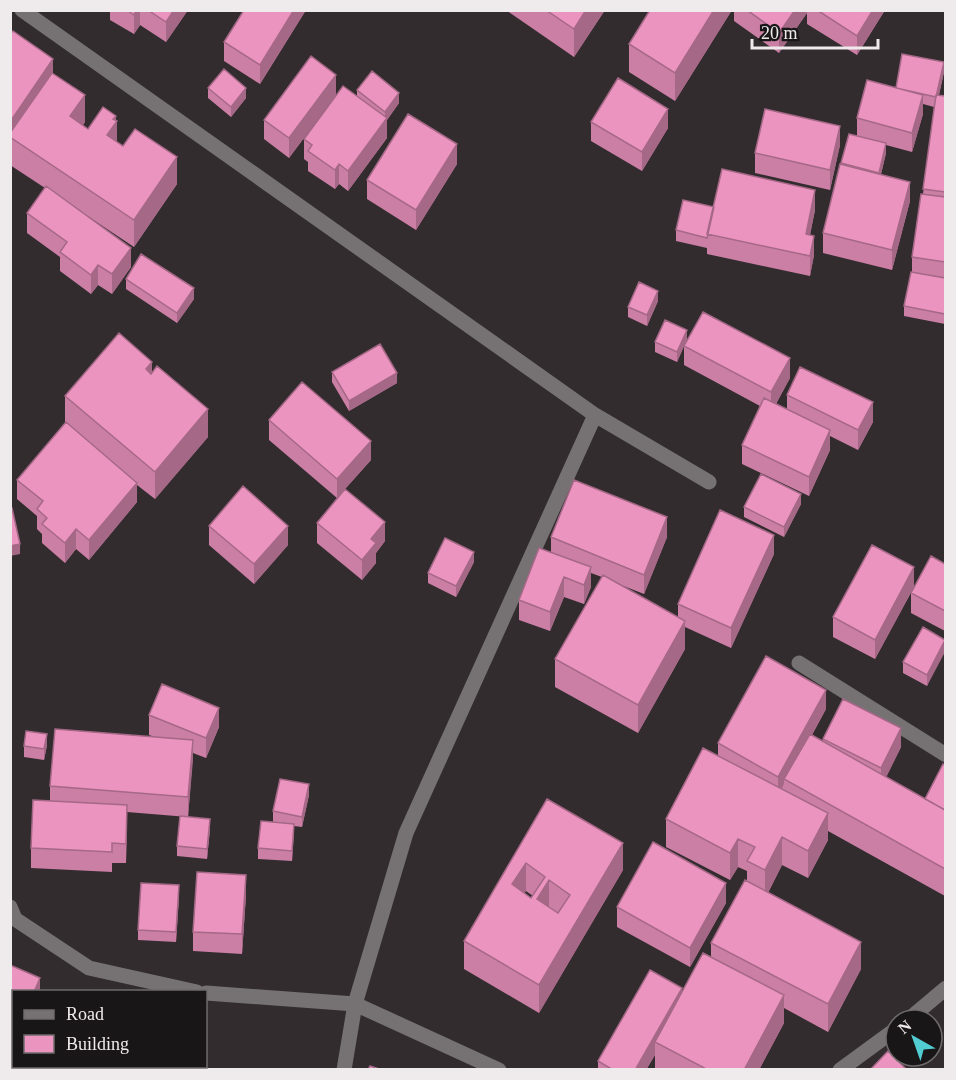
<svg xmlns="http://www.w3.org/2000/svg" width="956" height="1080" font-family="Georgia,serif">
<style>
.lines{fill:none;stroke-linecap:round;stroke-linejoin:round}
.minor{stroke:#767274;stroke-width:15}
.wall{fill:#cb7fa5;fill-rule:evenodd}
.shaded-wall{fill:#a56886}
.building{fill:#ec94c0;stroke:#a56886;stroke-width:1.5;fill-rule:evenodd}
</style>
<rect width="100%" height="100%" fill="#332c2f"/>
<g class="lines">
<path class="minor" d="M22,10L595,415L709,482
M799,663L946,755
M10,907L15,919L89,968L197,992
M206,993L355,1004L499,1070
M908,1020L946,988
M344,1070L355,1004L406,833L595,415
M840,1070L896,1029"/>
</g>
<path class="wall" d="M110,10H188L166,42L140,25L134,34L110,20Z
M244,10H306L260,84L224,61V42Z
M506,10H605L574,57Z
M650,10H732L675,101L629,72V44Z
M734,10H885L857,55L807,24V13L779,53L734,21Z
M10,34L53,74L85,122L83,125L88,129L116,121L117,142L177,184L134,247L86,215L131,267L112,294L98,285L91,294L60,271V257L27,233V213L45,188L10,165Z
M944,72L939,95L945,96V324L904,316V306L912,272V257L923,194L934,107L923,104V114L912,152L886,145V153L881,174L910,201L892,270L823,253V233L849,134L857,136V118L896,88Z
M208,88L246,98L231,117L208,98Z
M357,90L399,103L387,120V138L348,191L339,184L335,189L308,171V162L304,159V139L357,96Z
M336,95L289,158L264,139V120Z
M591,122L668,128L642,171L591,141Z
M840,145L830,190L755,173V153Z
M457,164L416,230L367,199V180Z
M714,207L815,210L810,235L814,255L810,276L707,254V246V248L676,241V230Z
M126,279L194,299L177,323L126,289Z
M658,301L647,326L628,317V307Z
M687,340L790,378L776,404L787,409V395L873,422L858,450L830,436V450L809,496L742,464V445L760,406L684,365V346L677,362L655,352V342Z
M152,372L208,437L155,499L137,485V502L89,560L76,549L65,563L42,543V534L37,529V516L17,499V480L65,423V396Z
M332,372L397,383L349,411L332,382Z
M269,420L371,460L345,489L385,541L376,553V563L362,580L317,543V523L337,498L269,440Z
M801,504L784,537L744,517V507Z
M209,526L288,545L254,584L209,545Z
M551,537H667L644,594L621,585L678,617V604L774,554L731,648L685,627V649L638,733L555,687V659L602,577L591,573V587L584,604L564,597L550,631L519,620V600L551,552Z
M474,562L456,597L428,583V573Z
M945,564V631L911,613V593Z
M914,587L875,659L833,637V617Z
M945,640L927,686L903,673V662Z
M826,709L812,735L823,742V739L901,747L886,777L925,799L945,765V896L828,831V840L808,878L782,865L768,893L861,969L828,1032L784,1008V1023L759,1070H655V1055L646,1070H598V1061L682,992L711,957V943L747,882V871L738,867L730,880L666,847V819L718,755V743Z
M149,715L219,727L206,758L193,753L188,817L127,812L126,863H112V872L31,868V848L50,801V786L155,737L149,735Z
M47,745L44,760L24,757V746Z
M309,795L302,827L294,826L292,861L258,859V848L273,822V811Z
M547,799L623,870L539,1013L464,969V941ZM526,891L533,896L531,898L524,893Z
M210,829L207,859L177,856V846Z
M179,895L176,942L138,940V930Z
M246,895L242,954L193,951V932Z
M726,903L690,967L617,927V907Z
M36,1066H106L105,1070H36Z"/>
<path class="shaded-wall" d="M136,10H140V25L134,34V15Z
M174,10H188L166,42V22Z
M294,10H306L260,84V65Z
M586,10H605L574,57V29Z
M714,10H732L675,101V73Z
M795,10H807V13L779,53V33Z
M873,10H885L857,55V36Z
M53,59V79L10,137V122Z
M944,62V72L936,107V97Z
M336,75V95L289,158V138Z
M246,88V98L231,117V107Z
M399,93V103L387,120V138L348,191V171L385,121V112Z
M85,95V122L70,144V116Z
M923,95V114L912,152V133Z
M668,109V128L642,171V152Z
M116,116V122L117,121V149L107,135L113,119Z
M840,126V145L830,190V170Z
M886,143V153L879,183V173Z
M457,144V164L416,230V210Z
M177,157V184L134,247V220Z
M339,164V184L335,189V170Z
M910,182V201L892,270V250Z
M815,190V210L806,254V234Z
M814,236V255L810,276V256Z
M131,248V267L112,294V274Z
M98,265V285L91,294V275Z
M194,288V299L177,323V313Z
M658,291V301L647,326V315Z
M687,330V340L677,362V352Z
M790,358V378L771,412V392Z
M152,362V390L146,369Z
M397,373V383L349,411V401Z
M873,402V422L858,450V430Z
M208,409V437L155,499V472Z
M830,430V450L809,496V477Z
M371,441V460L337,498V479Z
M137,483V502L89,560V540Z
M801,494V504L784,537V527Z
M667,517V537L644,594V575Z
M385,522V541L376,553V563L362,580V560L371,539Z
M288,526V545L254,584V564Z
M76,529V549L65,563V543Z
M774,535V554L731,648V628Z
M20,544V554L10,556V546Z
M474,552V562L456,597V586Z
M591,567V587L584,604V585Z
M914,567V587L875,659V640Z
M564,577V597L550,631V612Z
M685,621V649L638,733V705Z
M945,641V652L927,686V675Z
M826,690V709L787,780L784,779V784L778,796V777Z
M219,708V727L206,758V738Z
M901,728V747L881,788V768Z
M47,734V745L44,760V749Z
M193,740V760L188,817V797Z
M309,784V795L302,827V817Z
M127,805V825L126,863V844Z
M828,813V840L808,878V851Z
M210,819V829L207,859V849Z
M294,824V834L292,861V851Z
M782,837V865L765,898V870Z
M738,839V867L730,880V853Z
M623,843V870L539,1013V985Z
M526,863V891L512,912V884Z
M246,875V895L242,954V934Z
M549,880V908L537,899Z
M726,883V903L690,967V948Z
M179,885V895L176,942V932Z
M861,942V969L828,1032V1004Z
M40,978V992H34Z
M682,988V1008L655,1042V1055L646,1070H635Z
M784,995V1023L759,1070H744Z
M14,1037V1057L10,1063V1043Z
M98,1066H106L105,1070H97Z"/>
<path class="building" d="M127,10H136L134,15Z
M148,10H174L166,22Z
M244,10H294L260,65L224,42Z
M546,10H586L574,29Z
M650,10H714L675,73L629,44Z
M747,10H795L779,33Z
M817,10H873L857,36Z
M13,31L53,59L10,122V34Z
M902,54L944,62L936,97L896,88Z
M311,56L336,75L289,138L264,120Z
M224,69L246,88L231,107L208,88Z
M372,71L399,93L385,112L357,90Z
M52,73L85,95L70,116L88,129L103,107L116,116L113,119L117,121L107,135L123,146L135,129L177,157L134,220L10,137V133Z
M618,78L668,109L642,152L591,122Z
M867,80L923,95L912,133L857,118Z
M343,86L387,118L348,171L339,164L335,170L308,151L312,145L304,139Z
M936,95L945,96V192L923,189Z
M765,109L840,126L830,170L755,153Z
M408,114L457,144L416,210L367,180Z
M849,134L886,143L879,173L841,163Z
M840,164L910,182L892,250L823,233Z
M722,169L815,190L806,234L814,236L810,256L707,234Z
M46,186L131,248L112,274L98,265L91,275L60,252L67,242L27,213Z
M921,194L945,197V262L912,257Z
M683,200L714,207L707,238L676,230Z
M141,254L194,288L177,313L126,279Z
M911,272L945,278V314L904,306Z
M639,282L658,291L647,315L628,307Z
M703,312L790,358L771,392L684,346Z
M665,320L687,330L677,352L655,342Z
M119,333L152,362L146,369L151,374L157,366L208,409L155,472L65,396Z
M380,344L397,373L349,401L332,372Z
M800,367L873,402L858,430L787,395Z
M302,382L371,441L337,479L269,420Z
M764,398L830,430L809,477L742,445Z
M66,422L137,483L89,540L76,529L65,543L42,524L47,518L37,509L43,501L17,480Z
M761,474L801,494L784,527L744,507Z
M574,480L667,517L644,575L551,537Z
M243,486L288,526L254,564L209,526Z
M345,489L385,522L371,539L376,543L362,560L317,523Z
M10,508H12L20,544L10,546Z
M720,510L774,535L731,628L678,604Z
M445,538L474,552L456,586L428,573Z
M872,545L914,567L875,640L833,617Z
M539,548L591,567L584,585L564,577L550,612L519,600Z
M931,556L945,564V611L911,593Z
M603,575L685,621L638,705L555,659Z
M923,627L945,640L927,675L903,662Z
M766,656L826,690L778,777L718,743Z
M162,684L219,708L206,738L149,715Z
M843,699L901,728L881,768L823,739Z
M55,729L193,740L188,797L50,786Z
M26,731L47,734L44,749L24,746Z
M810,734L945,810V869L784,779Z
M703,748L828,813L808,851L782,837L765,870L747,861L755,847L738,839L730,853L666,819Z
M943,764L945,765V810L925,799Z
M280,779L309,784L302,817L273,811Z
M547,799L623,843L539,985L464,941ZM526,863L545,877L531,898L512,884ZM549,880L570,895L558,913L537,899Z
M33,800L127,805L126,844L112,843V852L31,848Z
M180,816L210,819L207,849L177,846Z
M261,821L294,824L292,851L258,848Z
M653,842L726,883L690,948L617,907Z
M197,872L246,875L242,934L193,932Z
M745,880L861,942L828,1004L711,943Z
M141,883L179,885L176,932L138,930Z
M703,953L784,995L744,1070H708L655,1042Z
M10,965L40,978L34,992H14V1037L10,1043Z
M650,970L682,988L635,1070H613L598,1061Z
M888,1051L907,1070H870Z
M10,1063L14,1064L12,1070H10Z
M45,1066H98L97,1070H54Z
M370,1066L382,1070H368Z"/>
<rect width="956" height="1080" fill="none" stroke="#efeaec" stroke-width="24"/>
<rect x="12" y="990" width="195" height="78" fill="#191617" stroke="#6f6b6c" stroke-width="1.5"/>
<rect x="24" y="1010" width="30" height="9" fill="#767274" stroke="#6f6b6c" stroke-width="1.5"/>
<text x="66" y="1020" font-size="18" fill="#efeaec">Road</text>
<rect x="24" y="1035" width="30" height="18" fill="#ec94c0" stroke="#6f6b6c" stroke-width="1.5"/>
<text x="66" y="1050" font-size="18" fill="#efeaec">Building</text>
<g transform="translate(914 1038) rotate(320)"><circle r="28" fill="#191617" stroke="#6f6b6c" stroke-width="1.5"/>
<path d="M0-4.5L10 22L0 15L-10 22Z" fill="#51ccd1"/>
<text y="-9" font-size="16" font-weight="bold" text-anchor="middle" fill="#efeaec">N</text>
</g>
<path d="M752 39v9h126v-9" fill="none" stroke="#efeaec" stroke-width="3"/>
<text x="761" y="39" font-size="18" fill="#efeaec" stroke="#191617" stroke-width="4.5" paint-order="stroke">20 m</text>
</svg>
